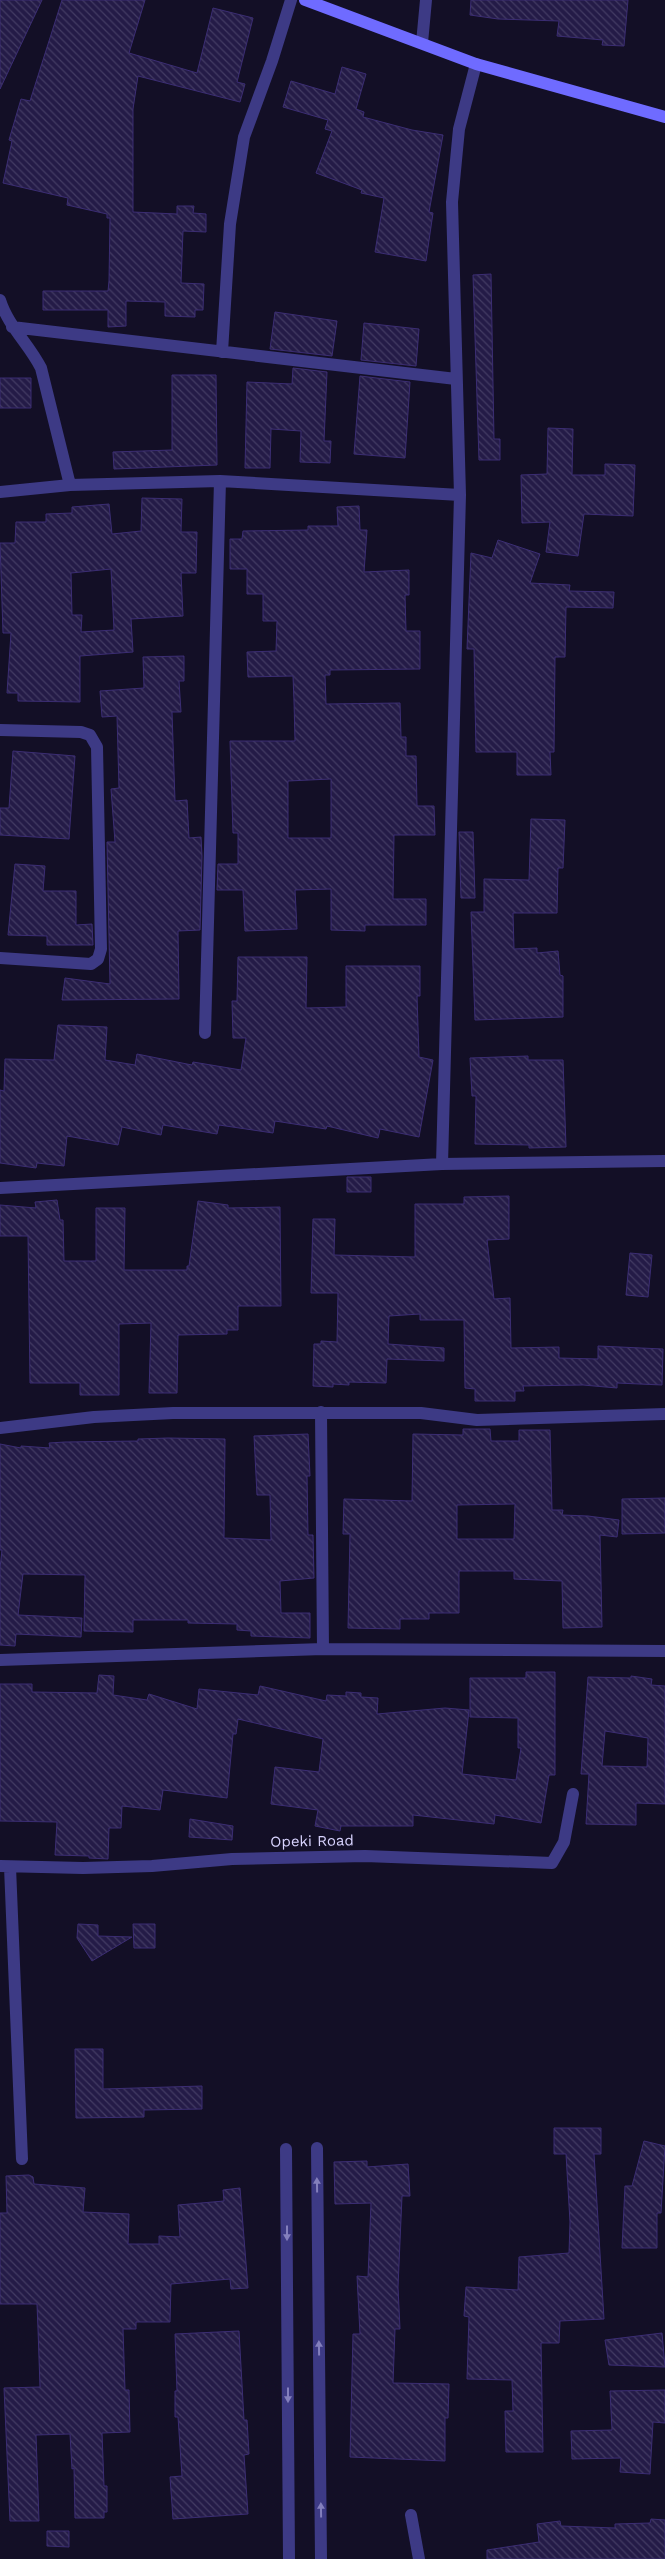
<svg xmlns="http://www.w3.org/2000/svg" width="665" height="2559" font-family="'Work Sans',sans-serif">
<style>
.building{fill:url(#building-back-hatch);stroke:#3b2d73;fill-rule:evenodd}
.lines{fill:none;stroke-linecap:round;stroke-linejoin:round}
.street{stroke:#3d3a85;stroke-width:12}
.secondary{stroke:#6f6bff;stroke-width:12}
.oneway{fill:#837fbc}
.labels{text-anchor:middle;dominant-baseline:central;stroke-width:4;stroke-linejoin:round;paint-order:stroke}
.street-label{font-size:15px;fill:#d9d4ff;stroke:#130f26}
</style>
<defs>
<pattern id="building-back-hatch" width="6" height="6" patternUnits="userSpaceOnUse" patternTransform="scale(1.25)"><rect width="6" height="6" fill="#241b47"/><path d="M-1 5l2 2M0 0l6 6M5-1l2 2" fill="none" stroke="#433b63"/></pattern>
</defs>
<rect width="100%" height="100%" fill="#130f26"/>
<path class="building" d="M0,0H42L0,89Z
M62,0H145L129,53L197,73L213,8L253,18L237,82L245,84L240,102L138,76L133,109V212L177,214V206H194L193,213L206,214V232L183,231L181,283L204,284L203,310H195V317L165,316V302L126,301V326L108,327V310H43V291H108L109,281L110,218H107V214L67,205L68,198L3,183L12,141L9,140L21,99L30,101Z
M471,0H628L624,46L602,45L603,40L557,36L559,21L498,19L470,15Z
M342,67L366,74L356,109L364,112L363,117L412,130L443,135L429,212L433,213L426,261L375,252L384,198L361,193L362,190L316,173L332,131L325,129L328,120L283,107L291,81L335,94Z
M491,274L494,439H500V460H479L473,275Z
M275,312L337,321L332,356L270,349Z
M364,323L419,329L416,366L361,360Z
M293,368L327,372L324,441H331L330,463L300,462L301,431L271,429L270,468H245L247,382L292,384Z
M172,375H216L217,465L114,469L113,452L172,450Z
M360,376L410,382L405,458L354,454Z
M0,378H31V408H0Z
M548,428L573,429L572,475H605V464L635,465L633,516L584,514L578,556L546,552L550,522L522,523L521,475L547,474Z
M142,498L182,499L181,532H197L196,573H181L183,616L131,619L133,652L80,656V702L18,701V693H7L11,633H3L0,543H15L16,522H46V514L72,513V507L109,504L112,534L141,531ZM111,569L114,630L81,632L82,615H72L71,573Z
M359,506L360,530H367L364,572L409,570V595H405L406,631H420V669L330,670V675H325L326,704L400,703L401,737H406V756H416L417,806H434L435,835H394L393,899H426V925H365V931L331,930V889L295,890L297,929L245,931L243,890H217L218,864H238V833H233L230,741H295L294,701L293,676L248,677L247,652L276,651L277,621H263V594H247V569H230V539H242L243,531L308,530V526H338L337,507ZM331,779V838H288V781Z
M498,540L540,554L530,583L570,585L569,591L614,592L613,608L566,607L565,657H555L554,752H550L551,775H517V752H476L474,649H467L471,553L492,558Z
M184,656V681H179L181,712H172L175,801L187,800L189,838L201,837L202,856L200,930L178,931L179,999L62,1000L65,978L110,984L107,842H115L111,789L119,788L117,716L102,717L100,691L144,688L143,657Z
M13,751L75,756L69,839L0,835V808H9Z
M531,819L565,820L563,868H558L557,913H513L514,949L537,948V953L558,951L560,975L563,976V1017L475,1020L471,912H484V879L529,880Z
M459,832H473L475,898H461Z
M15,864L45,866L43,891H76V925L92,924L93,945H47V936L8,935Z
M238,957H307L306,1008L346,1007V966H420V996H417L419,1057L433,1060L419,1137L380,1129L378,1138L327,1126L326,1129L275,1121L273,1133L219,1125L217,1134L163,1125L161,1135L122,1127L118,1145L67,1136L64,1166L37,1163L36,1168L0,1163V1090L4,1091L5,1059L54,1060L58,1025L107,1027L105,1060L135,1065L137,1054L192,1065L193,1062L241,1070L246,1038H233L232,1001H237Z
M528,1056V1060H563L566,1147L529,1148V1145L475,1144L476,1096H472L470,1058Z
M347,1177H371V1192H347Z
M509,1196V1239L487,1240L494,1299L510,1298L511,1348L559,1347V1358L598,1359V1346L663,1349L662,1385L617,1383V1388L583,1385L523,1386L524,1391H515V1401H475V1389L465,1388L464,1320H420V1314L389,1316L388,1344L444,1348V1361L387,1359L386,1383L349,1382V1385L333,1384V1387L313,1386L314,1344H321V1341L337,1342L338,1293H311L313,1219H335L334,1255L415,1257V1204H464V1197Z
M57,1200L60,1220H63L64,1261H96V1208H125L124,1270H187V1266H189L198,1201L228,1205V1208L280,1207L281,1306H238V1330H227V1334L178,1335L177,1393H149L151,1323L119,1324V1395H80V1383H30L28,1236H0V1205L36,1208L35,1202Z
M630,1253L652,1255L648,1297L626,1295Z
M463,1429H490L491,1441H519V1430H550L552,1510H563L562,1515L588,1516L619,1520L617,1537L600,1535L602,1627L563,1628L562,1581L514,1579V1571H459V1613H429V1619H400V1629L348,1628L350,1534H343L344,1499L412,1501L413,1434L463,1435ZM515,1504L514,1539H457V1505Z
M308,1434L310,1476H307L308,1535H313L314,1578L280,1581L281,1613H310V1638L251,1636V1631L237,1630V1624L188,1623V1620H133V1632L84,1631L85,1575L23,1574L18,1615L82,1618L81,1637L16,1634L15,1646L0,1645V1568L2,1550H0V1444L21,1448V1446L50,1448L49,1443L65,1442L138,1441V1439L168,1438L225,1439L224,1538L271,1540L270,1495H257L254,1436Z
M665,1498V1533L622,1534V1499Z
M526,1672H555V1775H549L541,1823L495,1815L494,1824L413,1815V1826H341L340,1831L315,1826L318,1810L271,1804L275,1767L319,1772L323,1739L238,1719L236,1734H233L227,1798L163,1790L160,1810L122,1806L121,1828H109L108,1859L89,1858V1856L55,1855L57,1822L0,1821V1684H32V1692L97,1693L99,1675L114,1676L113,1695L147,1700L149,1694L197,1709L199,1689L258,1695L260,1686L326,1701L327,1695L346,1696V1692L361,1693V1697L378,1698L377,1714L445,1708L469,1710L462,1774L516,1780L521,1748H518V1718L470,1717V1678H526Z
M631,1676L652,1679L651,1685L665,1686V1804L636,1803V1825L586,1824L589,1774H581L588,1677L631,1678ZM605,1731L648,1738L647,1767L602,1766Z
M190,1819L233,1826L232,1840L189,1837Z
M78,1924L98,1925V1936L132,1937L92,1961L77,1938Z
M133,1924H155V1948H134Z
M75,2049H103V2089L202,2086V2109L144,2110V2117L76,2118Z
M554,2128H601V2154H594L604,2319L560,2321L559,2343H541L543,2452H506L505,2411H513L512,2380L467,2379L469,2317L464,2316L466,2287L518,2290L519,2257L569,2253L570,2222L566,2154H554Z
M644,2141L665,2146L661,2213H657V2248H622L625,2186H632Z
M367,2161V2167L408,2164L410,2196H402L398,2287L400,2329H395L393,2383L449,2384L448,2418H445V2461L350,2457L353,2334H360L357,2276L368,2277L371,2203L335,2204L334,2162Z
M29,2175L33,2177L34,2184L85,2188L83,2212L129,2214L128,2244H159V2236L180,2237L178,2205L224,2201L223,2190L240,2188L248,2288L231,2289L230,2279L171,2284L170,2322H136V2329H123L125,2390H129L130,2432L102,2433L104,2486H107V2512H104V2518H75L74,2468L72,2469L70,2434L36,2435L39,2521H10L4,2388L40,2387L38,2329L37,2304H0V2213H7L6,2176Z
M239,2331L244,2420H247L249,2454L244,2455L248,2514L173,2519L170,2477L182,2476L178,2417H175V2391H177L175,2334Z
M662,2333L665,2367L609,2365L605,2340Z
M665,2390V2423L653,2422L650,2474L620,2472L621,2458L572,2459L571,2431L612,2430L610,2391Z
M651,2519L665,2520V2559H487V2550L539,2542L537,2524L560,2521L561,2526L615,2528V2524L650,2523Z
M47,2531H69V2547L47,2546Z"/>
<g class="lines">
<path class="street" d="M422,43L426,0
M0,300C8,326 29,344 41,368L70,485
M12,327L456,379
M222,352L230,224L244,137L272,61L291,0
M0,492L70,485L220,481L460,495
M0,730L81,732L90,735L97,747L101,949L98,959L91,964L0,958
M205,1033L220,481
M442,1164L460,495L452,202L459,129L476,64
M0,1188L442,1164L665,1161
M321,1412L323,1649
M0,1428L94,1417L173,1413H421L477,1420L665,1414
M0,1660L323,1649L665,1651
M0,1866L83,1868L152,1866L232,1859L365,1856L552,1863L564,1842L573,1794
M10,1867L22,2159
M317,2148L321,2559
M286,2149L289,2559
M411,2515L419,2559"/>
<path class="secondary" d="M305,0L476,64L665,117"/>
</g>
<defs><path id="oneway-solid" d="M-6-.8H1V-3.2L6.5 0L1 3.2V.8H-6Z" transform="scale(1.25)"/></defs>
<g class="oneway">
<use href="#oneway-solid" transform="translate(317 2185) rotate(-91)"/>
<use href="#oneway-solid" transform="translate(287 2233) rotate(90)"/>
<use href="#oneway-solid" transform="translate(319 2348) rotate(-91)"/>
<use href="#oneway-solid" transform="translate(288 2395) rotate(90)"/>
<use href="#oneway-solid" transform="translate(321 2510) rotate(-91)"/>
</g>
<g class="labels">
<g class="street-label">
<text transform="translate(312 1841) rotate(-1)">Opeki Road</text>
</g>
</g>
</svg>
